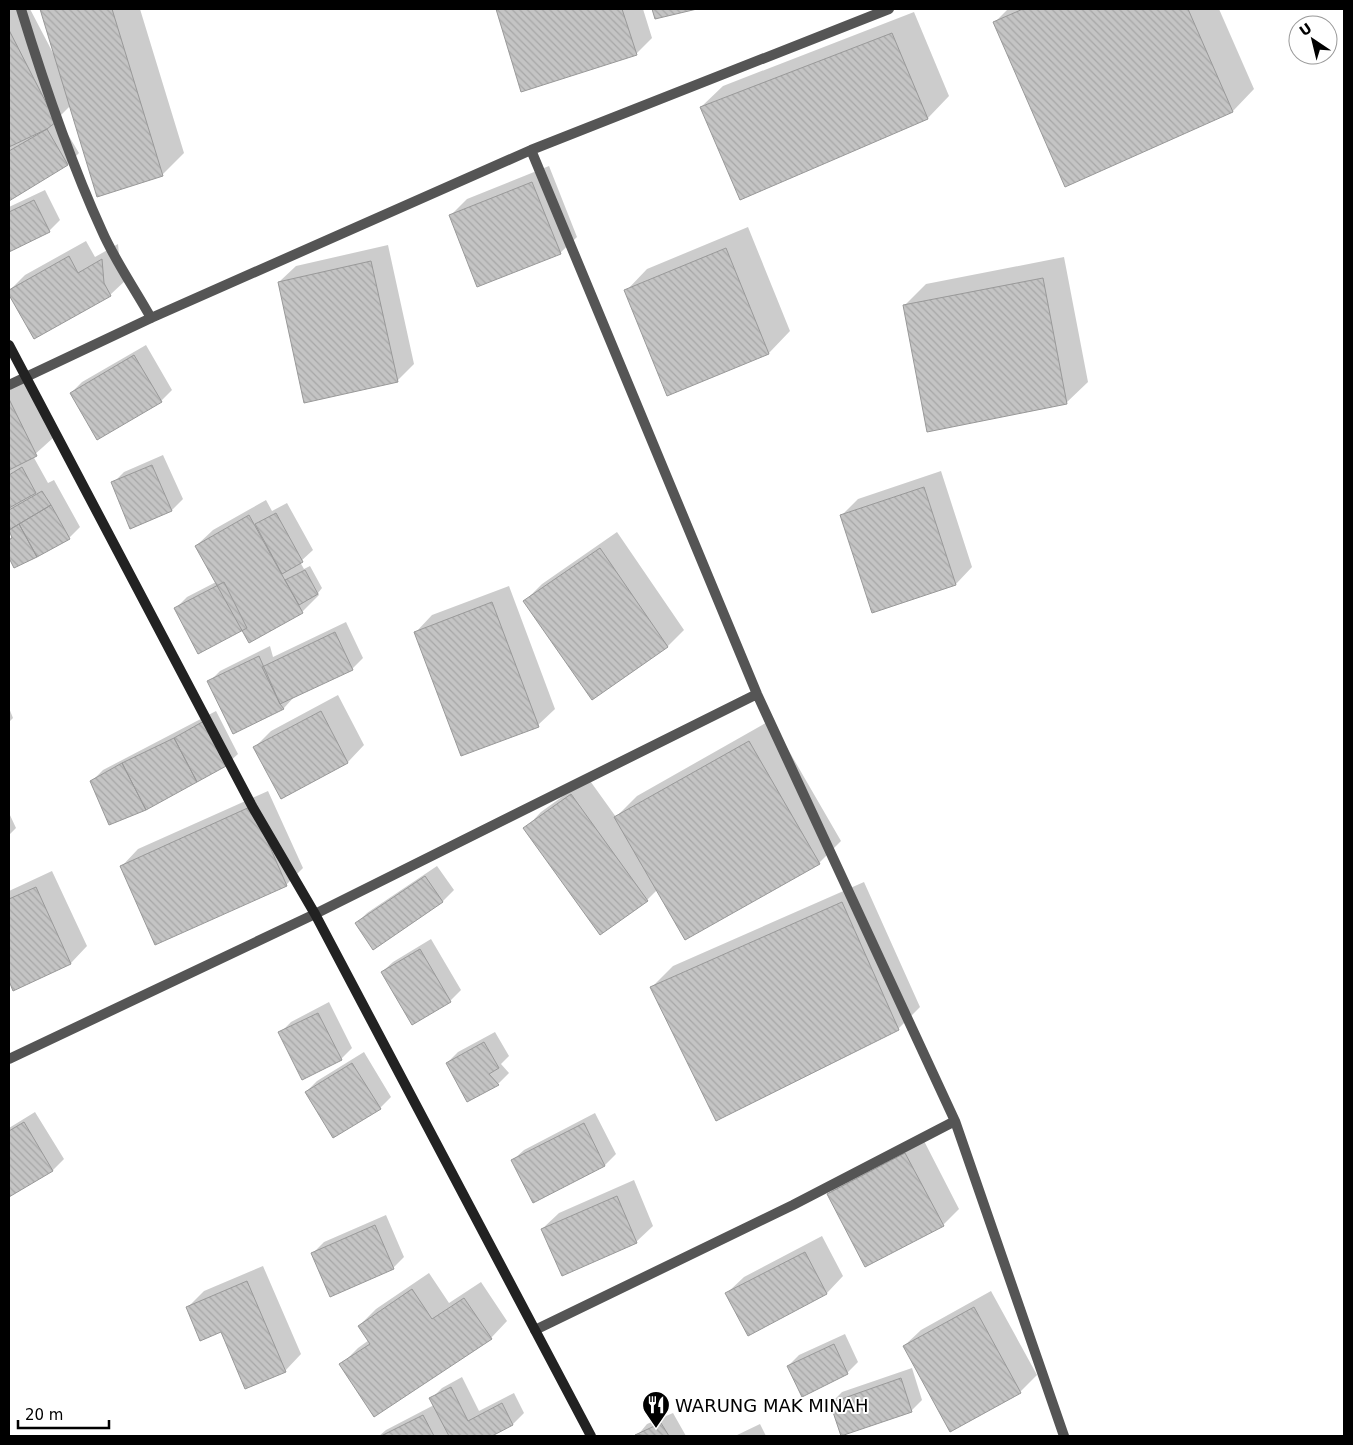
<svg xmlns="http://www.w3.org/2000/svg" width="1353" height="1445" font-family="'DejaVu Sans',sans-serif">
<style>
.shadow{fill:#0003}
.building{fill:url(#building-back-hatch);stroke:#999}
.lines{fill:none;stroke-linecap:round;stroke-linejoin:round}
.street{stroke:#555;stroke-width:10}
.secondary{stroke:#222;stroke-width:10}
.labels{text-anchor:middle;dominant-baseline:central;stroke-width:4;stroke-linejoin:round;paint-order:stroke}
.poi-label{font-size:18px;fill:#000;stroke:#fff;text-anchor:start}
</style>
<defs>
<pattern id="building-back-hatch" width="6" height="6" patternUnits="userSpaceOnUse" patternTransform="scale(1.25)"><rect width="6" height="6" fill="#c4c4c4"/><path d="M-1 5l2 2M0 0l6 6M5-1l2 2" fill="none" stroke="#a7a7a7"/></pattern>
</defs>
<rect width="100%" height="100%" fill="#fff"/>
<path class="shadow" d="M9,9H30L53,53H54L41,9H140L184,153L162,175L70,106L58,118L79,153L68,164L9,199Z
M497,9H643L652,38L636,54L522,90Z
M1008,9H1219L1254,89L1233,111L1066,185L995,22Z
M914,12L949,96L928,118L740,198L701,107L723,86Z
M549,166L577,237L560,253L450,216L467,199Z
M45,190L60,220L49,231L9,251V207Z
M748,227L790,331L769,353L668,394L626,291L647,269Z
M86,241L95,257L118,244L120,266L127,279L110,295L34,338L9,291L25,275Z
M388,245L414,364L397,381L279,282L296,266Z
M1064,257L1088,382L1066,403L904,306L926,284Z
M146,345L172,390L161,401L71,393L82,382Z
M21,374L53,438L33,456L48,483L54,480L80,527L69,538L14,566L9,556V539L13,536L9,529V381Z
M163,455L183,499L172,510L131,527L113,483L124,472Z
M941,471L972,567L956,584L873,611L841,516L858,499Z
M266,500L272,511L287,503L313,550L300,562L304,569L310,566L322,588L318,593L319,595L302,612L250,642L243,629L176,608L187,597L216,582L196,546L213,530Z
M617,532L684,630L668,646L593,698L525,601L542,584Z
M509,586L555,709L538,725L416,632L432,615Z
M346,622L363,658L352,669L294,697L284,708L234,732L209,682L220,671L270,646L273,657Z
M338,695L364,745L348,762L282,797L254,748L271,731Z
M9,708L13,718L9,722Z
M216,711L238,754L227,764L92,781L103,770Z
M771,720L841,841L819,863L685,938L657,890L647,900L600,933L525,829L541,812L588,778L616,817L637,796Z
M268,791L303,868L286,885L122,866L138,849Z
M9,813L16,828L9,835Z
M437,866L454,890L443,901L373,948L356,924L367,913Z
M52,871L87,946L71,963L14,989L9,978V891Z
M864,882L920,1007L898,1029L651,988L673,966Z
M431,939L461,990L450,1001L382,972L393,962Z
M329,1002L352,1048L341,1059L280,1033L291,1022Z
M495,1032L509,1056L501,1064L509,1073L498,1084L468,1100L447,1063L458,1052Z
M364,1052L391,1097L380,1108L306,1092L317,1081Z
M35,1112L64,1159L53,1170L10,1195L9,1128Z
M595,1113L616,1154L605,1165L513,1160L524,1150Z
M922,1137L959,1209L943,1225L828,1194L845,1178Z
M634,1180L653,1226L636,1242L542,1229L559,1213Z
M386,1215L404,1257L393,1268L313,1253L324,1242Z
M822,1236L843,1276L827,1293L748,1334L727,1293L744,1277Z
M263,1266L301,1354L285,1371L187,1308L204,1291Z
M429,1273L449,1303L481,1282L507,1321L491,1338L341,1365L358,1348L369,1340L359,1326L376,1309Z
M991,1291L1037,1375L1021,1391L950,1430L904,1346L921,1330Z
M845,1334L858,1362L847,1373L788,1366L799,1355Z
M912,1368L922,1400L911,1411L831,1403L842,1392Z
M462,1377L479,1411L514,1393L524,1413L513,1424L489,1436H379L386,1430L434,1405L431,1399L442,1388Z
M673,1413L686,1436H637L647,1424Z
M760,1424L766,1436H735Z"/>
<path class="building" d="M40,9H112L163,176L97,197Z
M496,9H622L637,55L521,92Z
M652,9H697L655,19Z
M1023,9H1188L1233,112L1065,187L993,22Z
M9,30L56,122L47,129L9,147Z
M892,33L928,119L740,200L700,107Z
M47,129L68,165L9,201V151Z
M532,182L561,254L477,287L449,215Z
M34,200L50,232L9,252V212Z
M726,248L769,354L667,396L624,290Z
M69,256L78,273L102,259L104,283L111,296L34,339L9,295V290Z
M371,261L398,382L304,403L278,282Z
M1043,278L1067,404L927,432L903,305Z
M134,355L162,402L97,440L70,393Z
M9,399L37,456L9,470Z
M152,465L172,511L130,529L111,482Z
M22,467L36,493L9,508V475Z
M924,487L956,585L872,613L840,515Z
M42,491L51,505L9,530V510Z
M51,505L70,539L37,557L19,524Z
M276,513L303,562L282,574L255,524Z
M249,515L303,613L249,643L195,546Z
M19,524L37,557L14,568L9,558V540L12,538L9,530Z
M600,548L668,647L592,700L523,601Z
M305,570L318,594L299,605L285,580Z
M224,582L247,628L198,654L174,608Z
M492,602L539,727L461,756L414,632Z
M335,632L353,670L280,704L262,667Z
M259,656L280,704L284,709L233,734L207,681Z
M321,711L348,763L281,799L253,747Z
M204,721L228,765L197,782L174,738Z
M174,738L197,782L146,810L122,763Z
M749,741L820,864L685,940L614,817Z
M122,763L146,810L109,825L90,781Z
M571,794L648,901L600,935L523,828Z
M252,806L287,886L155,945L120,866Z
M425,876L443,902L373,950L355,923Z
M36,887L71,964L13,991L9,981V899Z
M842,902L899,1030L716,1121L650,987Z
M420,949L451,1002L412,1025L381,972Z
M318,1013L342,1060L302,1080L278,1032Z
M484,1042L499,1068L489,1074L499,1085L467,1102L446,1063Z
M352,1063L381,1109L333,1138L305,1092Z
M24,1122L53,1171L9,1197V1131Z
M584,1123L605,1166L533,1203L511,1160Z
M905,1153L944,1226L865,1267L827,1194Z
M617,1196L637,1243L562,1276L541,1229Z
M375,1225L394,1269L330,1297L311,1253Z
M805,1252L827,1294L748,1336L725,1293Z
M247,1281L286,1372L245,1389L221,1332L200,1341L186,1307Z
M412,1289L432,1319L464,1298L492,1339L374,1417L339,1364L370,1344L358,1326Z
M974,1307L1021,1393L950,1432L903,1346Z
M834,1344L848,1374L802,1397L787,1366Z
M901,1378L912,1412L841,1436L830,1403Z
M451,1387L468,1421L502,1403L513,1425L492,1436H449L429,1398Z
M423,1415L434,1436H381Z
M661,1423L669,1436L635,1435Z"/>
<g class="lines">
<path class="street" d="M21,9C44,84 69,159 102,231C115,261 135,289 151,318
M531,150L757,694L955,1121L1064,1436
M9,385L151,318L531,150L889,9
M9,1059L315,914L757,694
M535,1330L793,1205L955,1121"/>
<path class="secondary" d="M9,345L252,806L315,914L591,1436"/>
</g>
<defs>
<symbol id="restaurant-pin" viewBox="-11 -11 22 30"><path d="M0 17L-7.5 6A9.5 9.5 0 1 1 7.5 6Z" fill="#000" stroke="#fff"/><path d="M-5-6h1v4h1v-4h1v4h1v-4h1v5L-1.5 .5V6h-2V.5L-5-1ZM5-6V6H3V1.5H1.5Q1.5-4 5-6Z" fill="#fff"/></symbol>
</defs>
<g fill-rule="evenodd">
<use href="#restaurant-pin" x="640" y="1389" width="32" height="43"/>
</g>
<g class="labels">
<g class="poi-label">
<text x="675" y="1405">WARUNG MAK MINAH</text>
</g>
</g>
<rect width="1353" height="1445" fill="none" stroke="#000000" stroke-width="20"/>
<g transform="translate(1313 40) rotate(325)"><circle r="24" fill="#ffffff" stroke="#999999"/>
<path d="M0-4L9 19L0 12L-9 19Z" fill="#000000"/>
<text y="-8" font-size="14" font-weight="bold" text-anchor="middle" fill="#000000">U</text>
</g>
<path d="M18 1420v8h91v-8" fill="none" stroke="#000000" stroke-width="2.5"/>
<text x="25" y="1420" font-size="15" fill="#000000" stroke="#ffffff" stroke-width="4" paint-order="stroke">20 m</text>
</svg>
